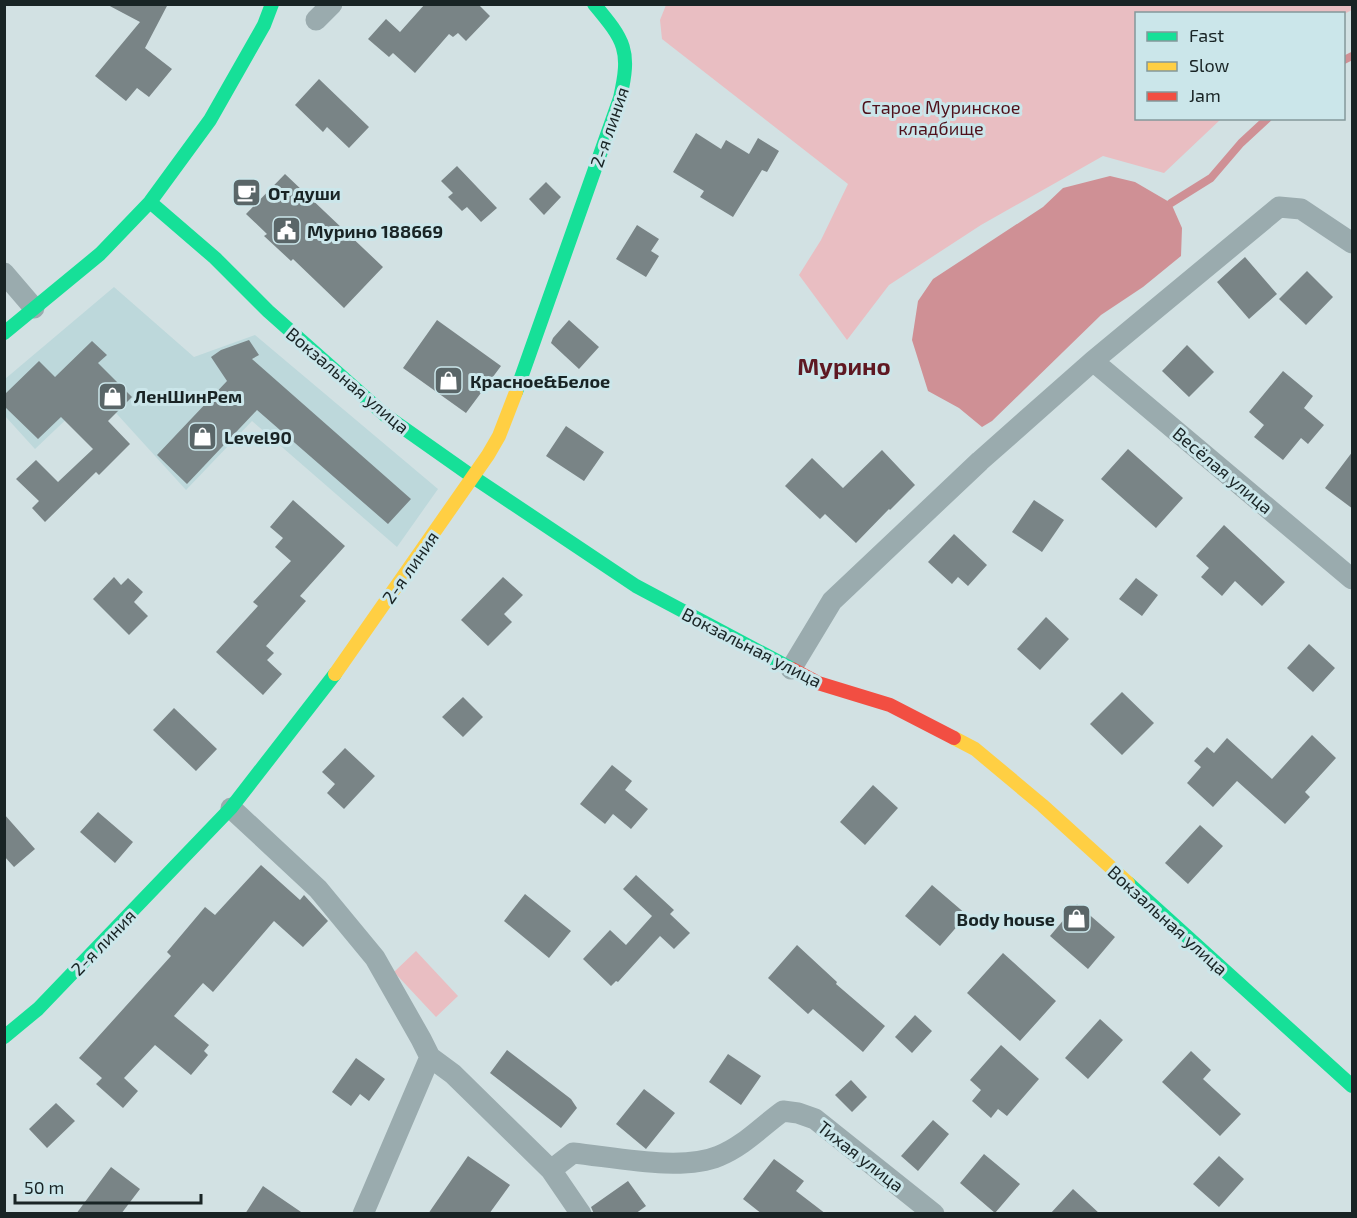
<svg xmlns="http://www.w3.org/2000/svg" width="1357" height="1218" font-family="'Exo 2',sans-serif">
<style>
.built{fill:#bdd8db}
.green{fill:#e9bec2}
.water{fill:#cf9095}
.lines{fill:none;stroke-linecap:round;stroke-linejoin:round}
.stream{stroke:#cf9095;stroke-width:8}
.building{fill:#798486}
.street{stroke:#9aabae;stroke-width:21}
.fast{stroke:#16e098;stroke-width:14}
.slow{stroke:#ffcf43;stroke-width:14}
.jam{stroke:#f24e42;stroke-width:14}
.labels{text-anchor:middle;dominant-baseline:central;stroke-width:6;stroke-linejoin:round;paint-order:stroke}
.park-label{font-size:18px;fill:#4f111b;stroke:#cbe6ea}
.street-label{font-size:18px;fill:#192425;stroke:#cbe6ea}
.poi-label{font-size:18px;font-weight:bold;fill:#192425;stroke:#cbe6ea;text-anchor:start}
.district-label{font-size:24px;font-weight:bold;fill:#5e1923;stroke:#cbe6ea}
</style>
<rect width="100%" height="100%" fill="#d2e1e3"/>
<path class="built" d="M114,287L194,357L255,335L438,489L397,547L252,421L186,490L96,391L35,449L5,416V379Z"/>
<path class="green" d="M666,5L1352,4V10L1344,14H1136V118L1221,119L1164,173L1103,156L981,225L889,285L847,340L799,275L821,240L848,184L662,39L660,20Z
M416,951L458,996L436,1017L394,972Z"/>
<path class="water" d="M1110,176L1135,182L1171,203L1182,228L1181,256L1143,287L1101,315L992,421L982,427L959,408L928,391L912,340L918,301L933,279L1043,207L1063,188Z"/>
<g class="lines">
<path class="stream" d="M1344,60L1352,56
M1171,203L1211,178L1241,143L1268,118"/>
</g>
<path class="building" d="M106,4H168L145,48L172,69L149,97L137,88L126,101L95,76L140,22Z
M425,4H478L490,16L466,41L458,33L453,37L449,34L415,73L393,53L389,57L368,39L386,19L400,32Z
M319,79L369,127L349,148L327,127L323,132L295,105Z
M696,133L721,149L726,140L749,154L758,138L779,151L767,172L762,170L733,217L700,197L704,191L673,172Z
M457,166L497,208L481,222L467,207L462,211L448,197L453,193L441,181Z
M285,174L383,267L344,308L293,259L291,261L264,236L267,234L246,214Z
M546,182L561,197L544,215L529,199Z
M637,225L659,239L651,251L659,256L646,277L616,259Z
M1245,257L1277,294L1249,319L1217,282Z
M1307,271L1333,297L1306,325L1279,299Z
M437,320L501,366L466,413L403,368Z
M569,320L599,347L579,369L551,343L553,338Z
M249,340L259,355L252,359L411,499L388,524L257,410L187,484L157,455L227,381L211,357L221,350Z
M92,341L107,355L98,363L132,397L108,421L130,444L99,475L96,472L45,522L32,508L39,501L16,479L36,460L58,482L93,449L61,417L38,439L4,406V395L39,361L55,377Z
M1187,345L1214,372L1189,397L1162,371Z
M1283,371L1313,396L1304,408L1324,425L1308,444L1301,438L1283,460L1254,437L1264,425L1249,412Z
M566,426L604,452L584,481L546,456Z
M1128,449L1183,498L1156,528L1101,479Z
M882,450L915,485L890,510L889,509L856,543L825,514L820,519L785,486L812,458L843,488Z
M1353,451V509L1325,488Z
M293,500L345,546L300,596L306,601L266,646L274,653L267,660L282,674L263,695L216,652L258,606L253,602L291,561L275,547L283,538L270,527Z
M1034,500L1064,520L1042,552L1012,532Z
M1224,525L1285,582L1262,606L1235,581L1222,596L1201,577L1209,568L1196,556Z
M954,534L987,565L968,586L958,577L952,584L928,562Z
M114,577L121,585L128,578L143,592L134,602L148,616L129,635L93,599Z
M503,577L523,595L504,614L512,622L488,646L461,620Z
M1136,578L1158,595L1142,616L1119,599Z
M1046,617L1069,639L1040,670L1017,649Z
M1309,644L1335,668L1313,692L1287,668Z
M1122,692L1154,723L1122,755L1090,724Z
M463,697L483,717L463,737L442,717Z
M174,708L217,749L196,771L153,730Z
M1312,735L1336,758L1305,792L1310,797L1285,824L1237,781L1213,807L1187,783L1201,767L1194,761L1207,747L1214,753L1227,738L1272,779Z
M345,748L375,776L344,809L327,793L335,784L322,772Z
M612,765L632,781L625,790L648,809L631,829L613,814L605,824L580,804Z
M873,785L898,808L865,845L840,822Z
M98,812L133,842L115,863L80,832Z
M4,814L35,849L14,867L4,856Z
M1200,825L1223,846L1188,884L1165,863Z
M261,865L300,900L304,895L328,921L303,947L274,921L213,992L203,983L174,1016L209,1045L204,1051L208,1055L191,1075L155,1045L124,1078L138,1091L123,1108L96,1084L102,1078L79,1058L171,956L167,952L205,907L215,915Z
M636,875L674,910L670,914L690,933L674,949L660,936L618,982L616,981L611,986L583,959L610,930L626,945L652,916L623,889Z
M932,885L967,915L940,946L905,916Z
M525,894L571,931L549,958L504,921Z
M1077,904L1115,937L1088,969L1050,936Z
M797,945L837,982L836,984L885,1026L863,1052L813,1009L808,1014L768,978Z
M1003,953L1056,1001L1020,1041L967,993Z
M915,1015L932,1031L912,1053L895,1037Z
M1100,1019L1123,1040L1088,1079L1065,1058Z
M1001,1045L1039,1079L1007,1116L998,1109L991,1118L972,1101L981,1090L970,1080Z
M507,1050L571,1099L577,1108L561,1128L490,1073Z
M1191,1051L1211,1070L1203,1079L1241,1114L1220,1136L1162,1082Z
M728,1054L761,1076L741,1105L709,1082Z
M356,1058L385,1079L369,1101L360,1094L351,1106L332,1092Z
M851,1080L867,1097L852,1112L835,1095Z
M644,1089L675,1113L646,1149L616,1124Z
M56,1103L75,1121L47,1148L29,1129Z
M933,1120L949,1134L918,1171L901,1156Z
M984,1154L1020,1184L995,1213L960,1183Z
M468,1156L510,1185L489,1214H428Z
M1219,1156L1244,1179L1219,1207L1193,1184Z
M774,1159L804,1181L796,1191L826,1214H762L743,1199Z
M111,1167L140,1189L121,1214H76Z
M628,1181L646,1206L635,1214H594L591,1207Z
M263,1186L304,1214H245Z
M1073,1189L1100,1214H1050Z"/>
<g class="lines">
<path class="street" d="M316,20L332,4
M4,273L34,308
M1093,361L1352,579
M791,669L832,601L980,461L1093,361L1279,207L1301,209L1352,243
M231,808L318,889L375,958L421,1039L430,1057L453,1074L551,1170L581,1214
M551,1170L573,1153C614,1157 681,1172 719,1156C744,1146 762,1126 783,1111L798,1113L815,1119L934,1214
M363,1214L430,1057"/>
<path class="fast" d="M150,202L215,258L268,311L385,415L473,477L636,586L792,669
M4,333L100,254L150,202L210,120L264,25L272,4
M516,392L620,98C631,50 625,41 594,4
M1128,883L1352,1086
M4,1037L38,1009L231,808L335,674"/>
<path class="slow" d="M335,674L488,455L499,436L516,392
M954,738L975,749L1042,805L1128,883"/>
<path class="jam" d="M792,669L818,683L890,705L954,738"/>
</g>
<defs>
<symbol id="cafe-square" viewBox="-11 -11 22 22"><rect x="-9" y="-9" width="18" height="18" rx="4" fill="#5a6668" stroke="#cbe6ea"/><path d="M-5.5-4.5H6V0H3Q3 3.5 0 3.5H-2.5Q-5.5 3.5-5.5 0ZM3-3.2v2h1.7v-2ZM-6 4.5H4V6H-6Z" fill="#fff"/></symbol>
<symbol id="civic-square" viewBox="-11 -11 22 22"><rect x="-9" y="-9" width="18" height="18" rx="4" fill="#5a6668" stroke="#cbe6ea"/><path d="M-.6-6.5H3V-4.5H.6V-3L4-1V1h2V6H-6V1h2V-1L-.6-3ZM-1.2 2.5V6h2.4V2.5Z" fill="#fff"/></symbol>
<symbol id="shop-square" viewBox="-11 -11 22 22"><rect x="-9" y="-9" width="18" height="18" rx="4" fill="#5a6668" stroke="#cbe6ea"/><path d="M-5-2.5h2.3a2.7 3.5 0 0 1 5.4 0H5L5.5 6h-11ZM-1.5-2.5h3a1.5 2.3 0 0 0-3 0Z" fill="#fff"/></symbol>
</defs>
<g fill-rule="evenodd">
<use href="#cafe-square" x="230" y="176" width="33" height="33"/>
<use href="#civic-square" x="270" y="214" width="33" height="33"/>
<use href="#shop-square" x="432" y="364" width="33" height="33"/>
<use href="#shop-square" x="96" y="380" width="33" height="33"/>
<use href="#shop-square" x="186" y="420" width="33" height="33"/>
<use href="#shop-square" x="1060" y="902" width="33" height="33"/>
</g>
<g class="labels">
<g class="park-label">
<text x="941" y="107">Старое Муринское<tspan x="941" dy="21">кладбище</tspan></text>
</g>
<g class="street-label">
<text transform="translate(609 127) rotate(-71)">2-я линия</text>
<text transform="translate(348 380) rotate(40)">Вокзальная улица</text>
<text transform="translate(1223 470) rotate(40)">Весёлая улица</text>
<text transform="translate(410 567) rotate(-55)">2-я линия</text>
<text transform="translate(752 647) rotate(27)">Вокзальная улица</text>
<text transform="translate(1168 920) rotate(42)">Вокзальная улица</text>
<text transform="translate(103 942) rotate(-46)">2-я линия</text>
<text transform="translate(861 1156) rotate(38)">Тихая улица</text>
</g>
<g class="poi-label">
<text x="268" y="193">От души</text>
<text x="307" y="231">Мурино 188669</text>
<text x="470" y="381">Красное&amp;Белое</text>
<text x="134" y="396">ЛенШинРем</text>
<text x="224" y="437">Level90</text>
<text x="1055" y="919" text-anchor="end">Body house</text>
</g>
<g class="district-label">
<text x="844" y="365">Мурино</text>
</g>
</g>
<rect width="1357" height="1218" fill="none" stroke="#192425" stroke-width="12"/>
<rect x="1135" y="12" width="210" height="108" fill="#cbe6ea" stroke="#84989b" stroke-width="1.5"/>
<rect x="1147" y="32" width="30" height="9" fill="#16e098" stroke="#84989b" stroke-width="1.5"/>
<text x="1189" y="42" font-size="18" fill="#192425">Fast</text>
<rect x="1147" y="62" width="30" height="9" fill="#ffcf43" stroke="#84989b" stroke-width="1.5"/>
<text x="1189" y="72" font-size="18" fill="#192425">Slow</text>
<rect x="1147" y="92" width="30" height="9" fill="#f24e42" stroke="#84989b" stroke-width="1.5"/>
<text x="1189" y="102" font-size="18" fill="#192425">Jam</text>
<path d="M15 1194v9h186v-9" fill="none" stroke="#192425" stroke-width="3"/>
<text x="24" y="1194" font-size="18" fill="#192425" stroke="#cbe6ea" stroke-width="4.5" paint-order="stroke">50 m</text>
</svg>
